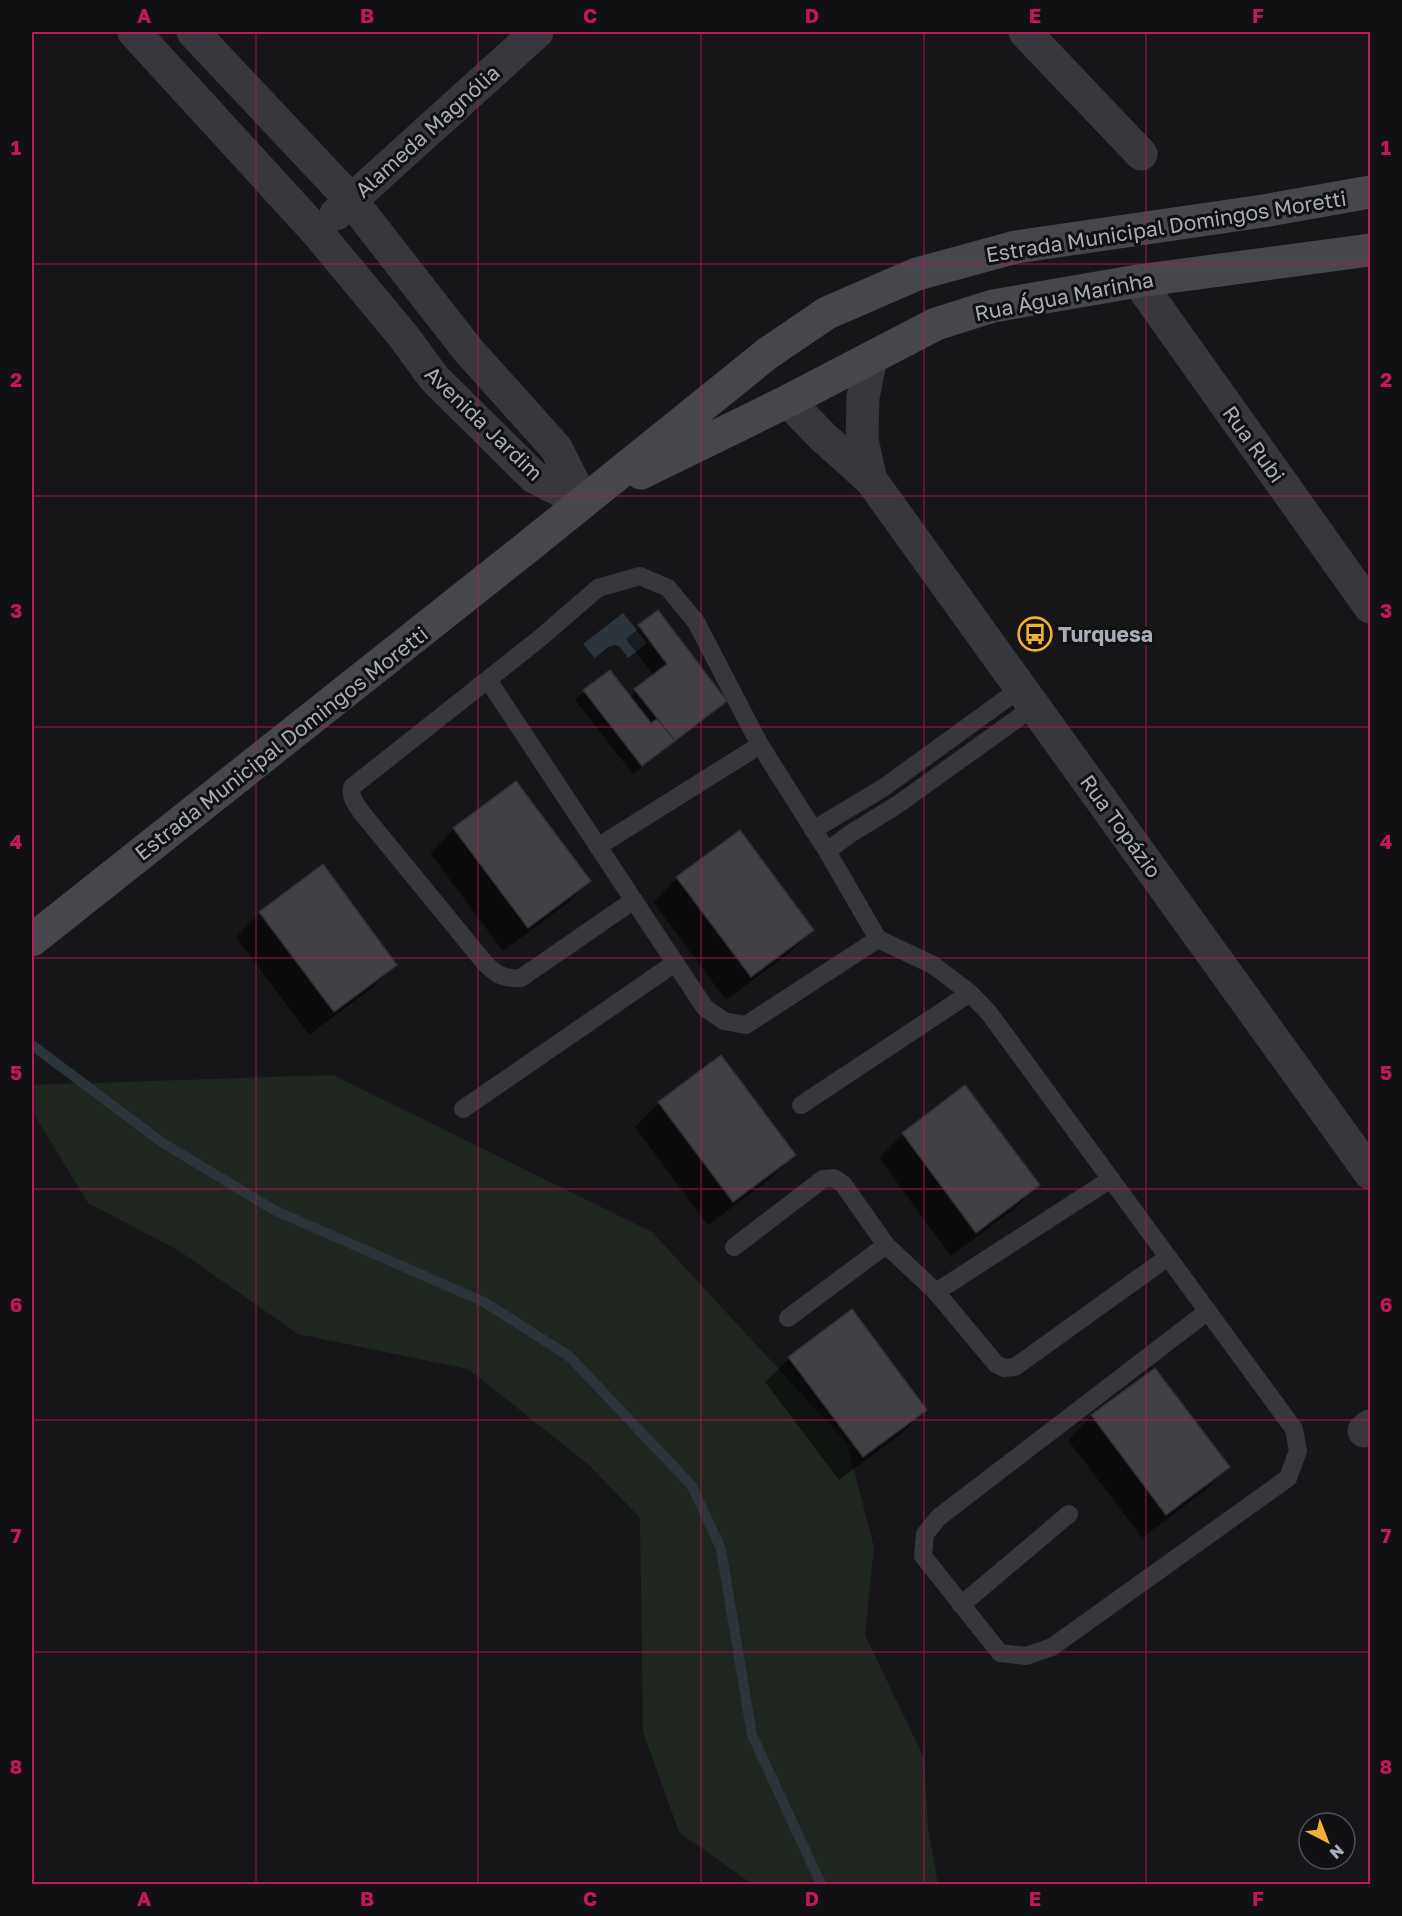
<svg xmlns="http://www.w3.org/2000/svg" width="1402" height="1916" font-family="'Golos Text',sans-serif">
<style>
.green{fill:#1e261f}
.water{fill:#2c353c}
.shadow{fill:#0007}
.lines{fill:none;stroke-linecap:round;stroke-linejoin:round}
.stream{stroke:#2c353c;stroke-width:10}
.building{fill:#404145;stroke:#303034;stroke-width:1.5}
.lane{stroke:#37383d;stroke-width:18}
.street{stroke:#37383d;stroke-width:33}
.secondary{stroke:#45474d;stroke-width:33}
.grid{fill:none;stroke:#c2185b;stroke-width:1.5;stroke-opacity:0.55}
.labels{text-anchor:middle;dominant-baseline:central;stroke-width:6;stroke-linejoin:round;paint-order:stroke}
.street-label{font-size:21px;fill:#a8adb8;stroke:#111113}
.poi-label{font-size:21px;font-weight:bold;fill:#a8adb8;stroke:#111113;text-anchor:start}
.neatline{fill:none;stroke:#c2185b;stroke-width:2}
.grid-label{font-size:20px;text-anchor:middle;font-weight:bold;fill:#c2185b}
</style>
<rect width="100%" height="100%" fill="#161618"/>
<path class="green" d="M333,1075L652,1232L847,1443L874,1547L865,1635L924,1758L928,1827L938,1884H752L679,1832L643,1732L640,1518L589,1465L468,1369L298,1334L178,1250L88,1203L32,1111V1085Z"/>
<path class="water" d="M623,613L647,643L628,658L620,647L615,645L608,647L595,658L583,644Z"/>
<path class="shadow" d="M658,612L725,701L712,713L633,774L575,700L609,672L629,697L654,676L626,639Z
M454,829L589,881L565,905L503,951L430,853Z
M677,878L812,930L788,954L726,1000L653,902Z
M260,913L396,964L372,988L309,1035L236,937Z
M964,1087L1038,1185L1014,1209L951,1256L879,1158L903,1134Z
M659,1103L794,1155L770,1179L708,1225L635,1127Z
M789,1359L925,1410L901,1434L839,1480L765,1382Z
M1092,1416L1228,1467L1204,1491L1142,1538L1068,1440Z"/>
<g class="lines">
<path class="stream" d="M32,1045L163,1143L274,1210L484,1302L569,1356L692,1486L721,1549L752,1735L821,1884"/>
</g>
<path class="building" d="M658,610L727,701L675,741L634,689L667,664L638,625Z
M610,670L651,723L657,719L675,741L642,766L583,690Z
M516,781L591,881L528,928L453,828Z
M740,830L814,930L751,977L676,877Z
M323,864L397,965L334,1012L259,912Z
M721,1055L796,1155L733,1202L658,1102Z
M965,1085L1040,1185L976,1233L902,1133Z
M852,1309L927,1410L863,1457L788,1357Z
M1155,1368L1230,1467L1166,1515L1091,1415Z"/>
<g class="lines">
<path class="lane" d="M488,680L705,1008L724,1021L746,1025L878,939
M813,830L883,788L1021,688
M599,846L760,745
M827,851L850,834L897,805L1035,706
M634,900L521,978C504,979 496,975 484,962L362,813C356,804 350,798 352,787L539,639L598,588L640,576L668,588L696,622L760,745L827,851L878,939L933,965L970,993L989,1013C1091,1152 1192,1290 1294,1429L1298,1451L1288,1478L1052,1647L1026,1656L1000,1653L923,1556L925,1534L939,1517L1208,1311
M801,1105L970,993
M463,1109L675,963
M734,1247L823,1179L834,1178L843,1184L886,1245L936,1292L996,1364L1004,1368L1015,1367L1168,1257
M936,1292L1111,1179
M788,1318L886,1245
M961,1605L1069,1514"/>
<path class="street" d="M134,32L316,231L404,337L434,378L534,477L583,502
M193,32L351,200L468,350L556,448L583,502
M1025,32L1141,154
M336,214L537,32
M1138,281L1370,607
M788,401L823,437L871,480L1370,1173
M871,480L862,440L863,397L871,358
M1364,1431L1370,1426"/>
<path class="secondary" d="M641,473L788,401L936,324L993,306L1138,281L1370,250
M32,940L530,545L768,353L827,313L917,274L1016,247L1263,211L1370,192"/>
</g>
<path class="grid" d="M256,32V1884M478,32V1884M701,32V1884M924,32V1884M1146,32V1884M32,264H1370M32,496H1370M32,727H1370M32,958H1370M32,1189H1370M32,1420H1370M32,1652H1370"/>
<defs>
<symbol id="bus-ring" viewBox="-11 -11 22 22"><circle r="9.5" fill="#111113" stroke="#f2b134" stroke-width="1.5"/><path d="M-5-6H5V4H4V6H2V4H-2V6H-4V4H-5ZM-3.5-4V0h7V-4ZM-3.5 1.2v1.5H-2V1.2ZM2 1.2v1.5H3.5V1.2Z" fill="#f2b134"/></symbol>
</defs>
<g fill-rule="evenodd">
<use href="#bus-ring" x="1016" y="615" width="38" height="38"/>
</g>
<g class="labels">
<g class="street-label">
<text transform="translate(427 131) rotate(-42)">Alameda Magnólia</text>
<text transform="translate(1166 226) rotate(-9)">Estrada Municipal Domingos Moretti</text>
<text transform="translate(1064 296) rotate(-11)">Rua Água Marinha</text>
<text transform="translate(484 423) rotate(44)">Avenida Jardim</text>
<text transform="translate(1254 444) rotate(54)">Rua Rubi</text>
<text transform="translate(281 743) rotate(-38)">Estrada Municipal Domingos Moretti</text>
<text transform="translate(1121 826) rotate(54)">Rua Topázio</text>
</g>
<g class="poi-label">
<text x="1058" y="634">Turquesa</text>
</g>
</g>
<rect width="1402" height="1916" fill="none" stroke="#111113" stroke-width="66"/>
<g transform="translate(1327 1841) rotate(138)"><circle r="28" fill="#111113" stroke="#4d4f55" stroke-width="1.5"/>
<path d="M0-4.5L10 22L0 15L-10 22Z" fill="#f2b134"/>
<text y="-9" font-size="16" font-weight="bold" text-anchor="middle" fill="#a8adb8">N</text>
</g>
<rect x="33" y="33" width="1336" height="1850" class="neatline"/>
<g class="grid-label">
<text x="144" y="23">A</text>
<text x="367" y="23">B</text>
<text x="590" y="23">C</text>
<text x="812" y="23">D</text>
<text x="1035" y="23">E</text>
<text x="1258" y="23">F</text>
<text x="16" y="155">1</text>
<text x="1386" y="155">1</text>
<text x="16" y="387">2</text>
<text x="1386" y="387">2</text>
<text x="16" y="618">3</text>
<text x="1386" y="618">3</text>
<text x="16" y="849">4</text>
<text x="1386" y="849">4</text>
<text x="16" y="1080">5</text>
<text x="1386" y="1080">5</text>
<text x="16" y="1312">6</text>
<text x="1386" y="1312">6</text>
<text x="16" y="1543">7</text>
<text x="1386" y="1543">7</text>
<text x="16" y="1774">8</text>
<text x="1386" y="1774">8</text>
<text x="144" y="1906">A</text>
<text x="367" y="1906">B</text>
<text x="590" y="1906">C</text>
<text x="812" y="1906">D</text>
<text x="1035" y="1906">E</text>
<text x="1258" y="1906">F</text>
</g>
</svg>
